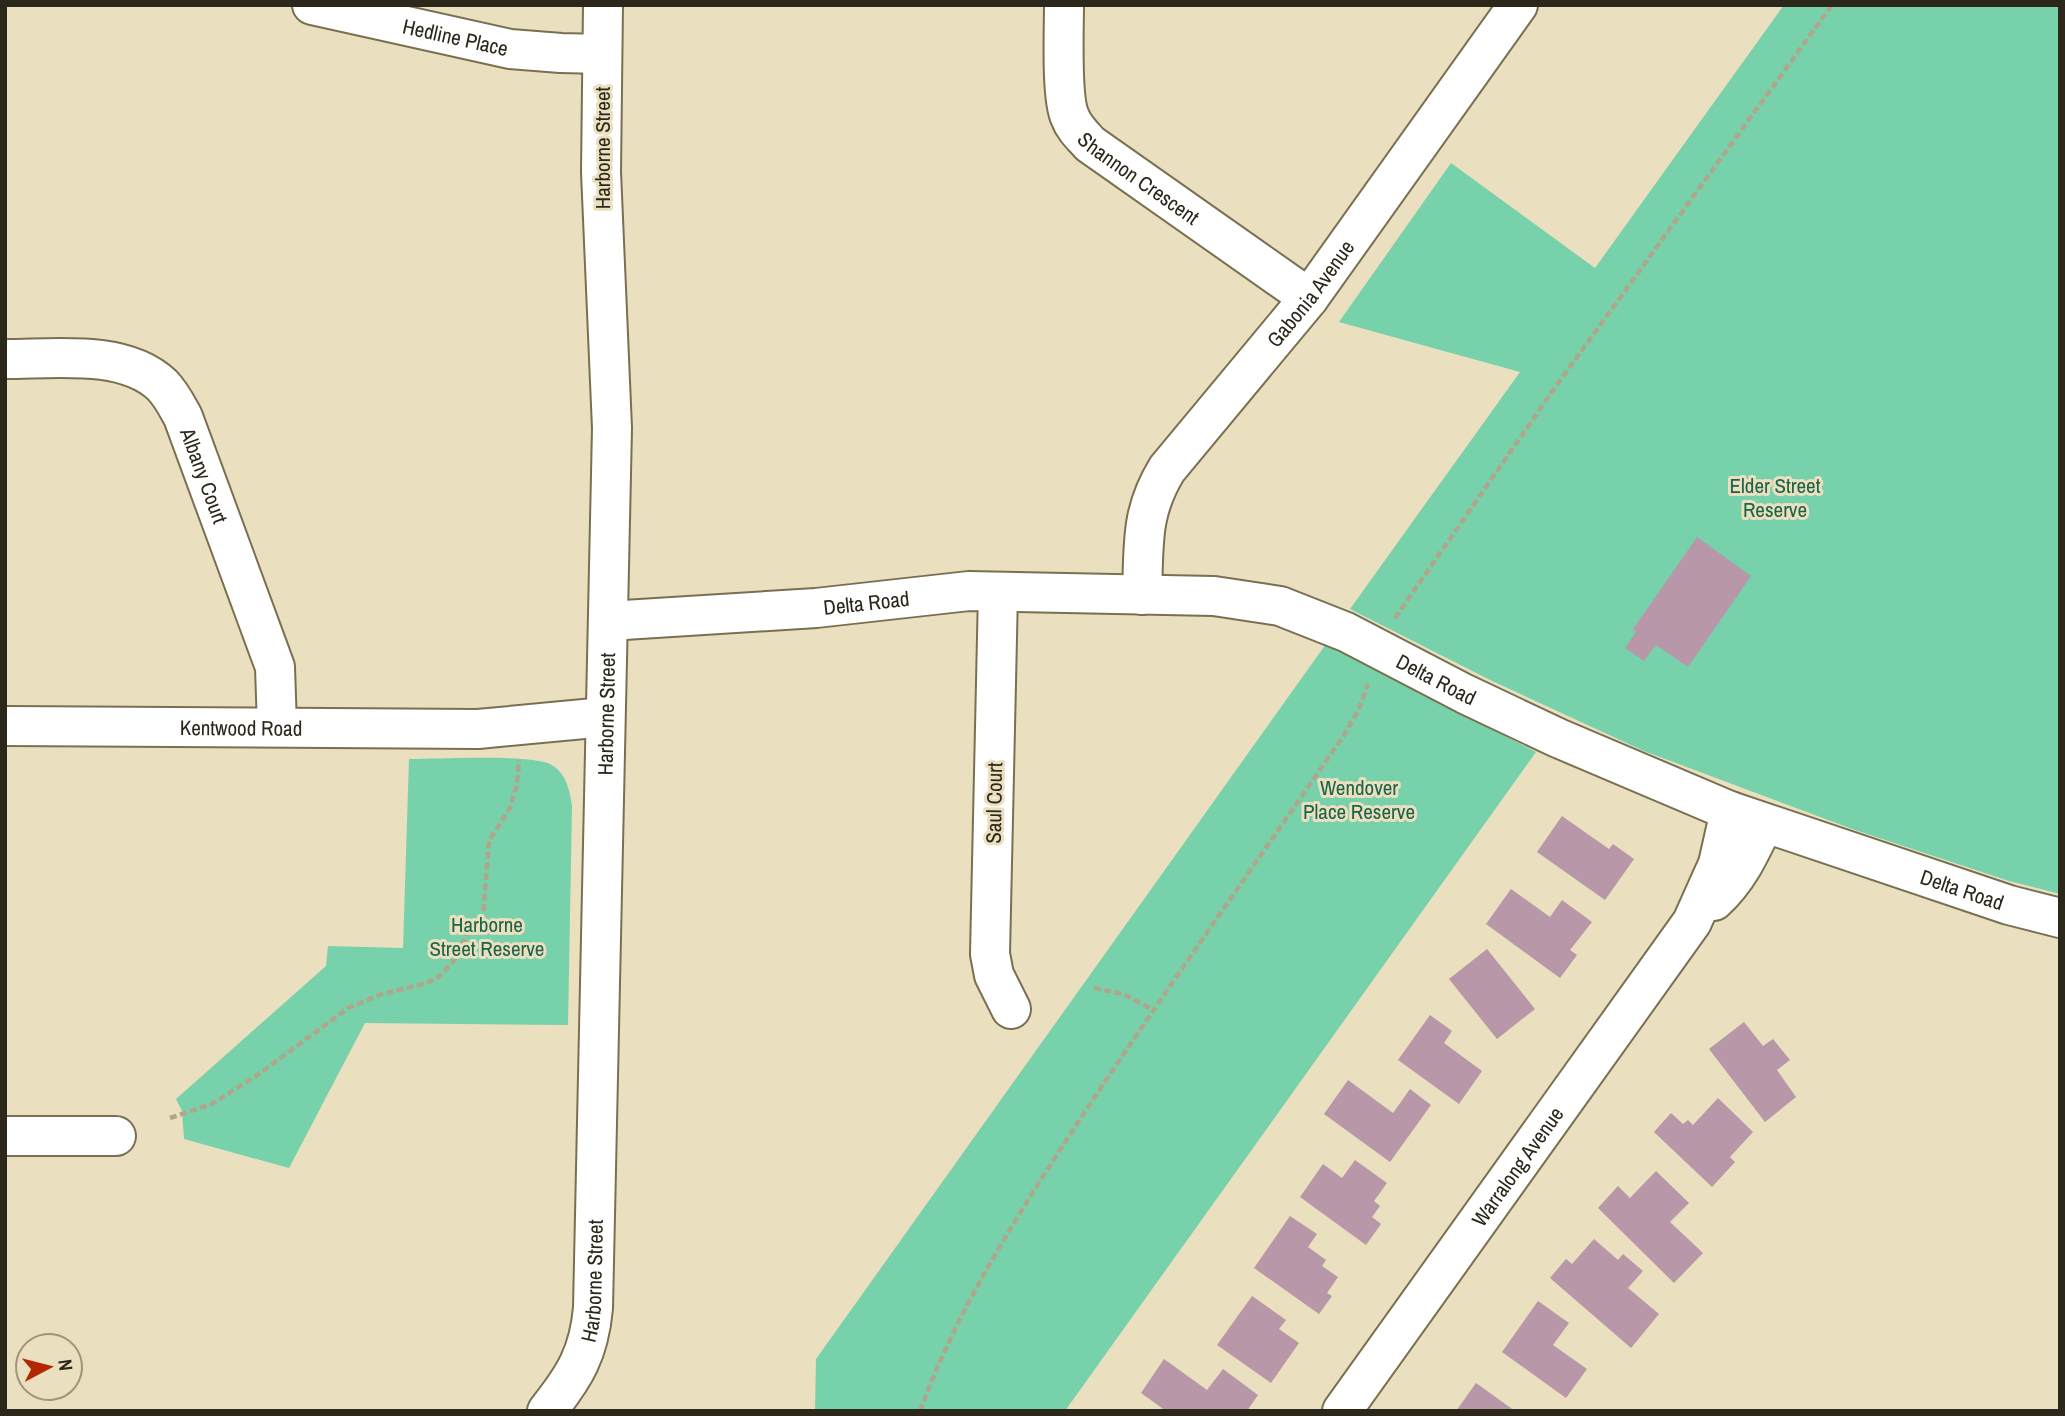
<svg xmlns="http://www.w3.org/2000/svg" width="2065" height="1416" font-family="'Archivo Narrow',sans-serif">
<style>
.green{fill:#77d1ab}
.building{fill:#b797a8}
.lines{fill:none;stroke-linecap:round;stroke-linejoin:round}
.minor-casing{stroke:#796f51;stroke-width:42}
.path{stroke:#afa68b;stroke-width:4.5;stroke-dasharray:7 3.5;stroke-linecap:butt}
.minor{stroke:#fff;stroke-width:38}
.labels{text-anchor:middle;dominant-baseline:central;stroke-width:6;stroke-linejoin:round;paint-order:stroke}
.street-label{font-size:21px;fill:#2b271a;stroke:#eadfbe}
.park-label{font-size:21px;fill:#1b6349;stroke:#eadfbe}
</style>
<rect width="100%" height="100%" fill="#eadfbe"/>
<path class="green" d="M1784,5H2060V894L2009,881L1855,830L1644,751L1490,680L1350,609L1520,372L1339,322L1451,163L1595,268Z
M1326,644L1536,752L1065,1411H815L816,1359Z
M409,759C438,759 529,754 550,764C566,772 570,791 572,806L568,1025L365,1023L289,1168L184,1139L182,1111L176,1099L326,966L328,946L403,948Z"/>
<path class="building" d="M1697,537L1751,576L1688,667L1656,645L1644,661L1625,648L1636,632L1633,629Z
M1562,816L1609,849L1613,844L1634,859L1605,900L1537,852Z
M1511,889L1550,917L1562,900L1592,922L1570,950L1577,955L1560,978L1486,924Z
M1487,949L1535,1009L1497,1039L1449,979Z
M1430,1015L1452,1031L1444,1043L1482,1071L1459,1104L1398,1060Z
M1744,1022L1763,1046L1773,1039L1790,1060L1777,1070L1796,1097L1765,1122L1709,1049Z
M1348,1080L1393,1113L1410,1089L1431,1105L1390,1162L1324,1114Z
M1718,1098L1753,1132L1730,1157L1735,1162L1712,1187L1654,1132L1671,1113L1683,1124L1688,1120L1693,1125Z
M1355,1160L1387,1183L1374,1201L1380,1206L1372,1217L1381,1224L1366,1245L1300,1197L1323,1164L1342,1178Z
M1656,1171L1689,1203L1670,1222L1703,1253L1674,1283L1598,1208L1618,1186L1630,1198Z
M1290,1216L1317,1234L1308,1247L1326,1260L1322,1266L1338,1277L1327,1293L1332,1296L1319,1314L1254,1268Z
M1594,1239L1618,1260L1623,1254L1643,1271L1628,1288L1659,1314L1631,1348L1550,1278L1566,1259L1572,1264Z
M1252,1296L1286,1320L1279,1329L1299,1343L1271,1383L1217,1345Z
M1538,1301L1569,1323L1553,1345L1587,1369L1566,1398L1502,1352Z
M1164,1359L1207,1390L1223,1369L1258,1395L1247,1411H1166L1141,1393Z
M1476,1383L1515,1411H1456Z"/>
<g class="lines">
<defs>
<g id="minor">
<path id="s1" d="M312,5L510,49L561,53L602,54"/>
<path id="s2" d="M1064,5C1064,30 1061,98 1070,117C1074,128 1082,135 1090,144L1309,298"/>
<path id="s3" d="M5,359C54,359 124,349 162,385C171,394 177,406 183,417L275,667L277,727"/>
<path d="M998,592L990,954L994,975L1011,1009"/>
<path id="s4" d="M1142,595C1144,545 1140,513 1167,469L1309,298L1518,5"/>
<path id="s5" d="M608,621L816,608L969,591L1214,596L1280,606L1346,632L1465,694L1558,738L1730,811L2009,905L2060,918"/>
<path id="s6" d="M5,726L478,729L605,717"/>
<path d="M1714,901C1738,879 1750,853 1764,823"/>
<path d="M5,1136H116"/>
<path id="s7" d="M547,1411C575,1376 589,1353 593,1308L612,428L601,172L603,5"/>
<path id="s8" d="M1342,1411L1692,922L1718,864L1730,811"/>
</g>
</defs>
<use href="#minor" class="minor-casing"/>
<path class="path" d="M1395,618L1556,386L1832,5
M1094,988L1123,994L1154,1010
M170,1118L212,1104L259,1074L348,1008L382,994L427,983L440,976L457,957L469,929L483,916L489,841L510,808L517,784L519,760
M920,1411C959,1304 1024,1205 1086,1110C1170,984 1258,860 1344,735L1359,709L1368,684"/>
<use href="#minor" class="minor"/>
</g>
<g class="labels">
<g class="street-label">
<text stroke="none"><textPath href="#s1" startOffset="147">Hedline Place</textPath></text>
<text transform="translate(602 148) rotate(-90)">Harborne Street</text>
<text stroke="none"><textPath href="#s2" startOffset="206">Shannon Crescent</textPath></text>
<text stroke="none"><textPath href="#s4" startOffset="357">Gabonia Avenue</textPath></text>
<text stroke="none"><textPath href="#s3" startOffset="264">Albany Court</textPath></text>
<text stroke="none"><textPath href="#s5" startOffset="259">Delta Road</textPath></text>
<text stroke="none"><textPath href="#s5" startOffset="847">Delta Road</textPath></text>
<text stroke="none"><textPath href="#s7" startOffset="709">Harborne Street</textPath></text>
<text stroke="none"><textPath href="#s6" startOffset="236">Kentwood Road</textPath></text>
<text transform="translate(994 803) rotate(-89)">Saul Court</text>
<text stroke="none"><textPath href="#s5" startOffset="1414">Delta Road</textPath></text>
<text stroke="none"><textPath href="#s8" startOffset="301">Warralong Avenue</textPath></text>
<text stroke="none"><textPath href="#s7" startOffset="142">Harborne Street</textPath></text>
</g>
<g class="park-label">
<text x="1775" y="485">Elder Street<tspan x="1775" dy="24">Reserve</tspan></text>
<text x="1359" y="787">Wendover<tspan x="1359" dy="24">Place Reserve</tspan></text>
<text x="487" y="924">Harborne<tspan x="487" dy="24">Street Reserve</tspan></text>
</g>
</g>
<rect width="2065" height="1416" fill="none" stroke="#2b271a" stroke-width="14"/>
<g transform="translate(49 1367) rotate(83)"><circle r="33" fill="#eadfbe" stroke="#9e957c" stroke-width="2"/>
<path d="M0-5L12 26L0 18L-12 26Z" fill="#b22700"/>
<text y="-10" font-size="19" font-weight="bold" text-anchor="middle" fill="#2b271a">N</text>
</g>
</svg>
